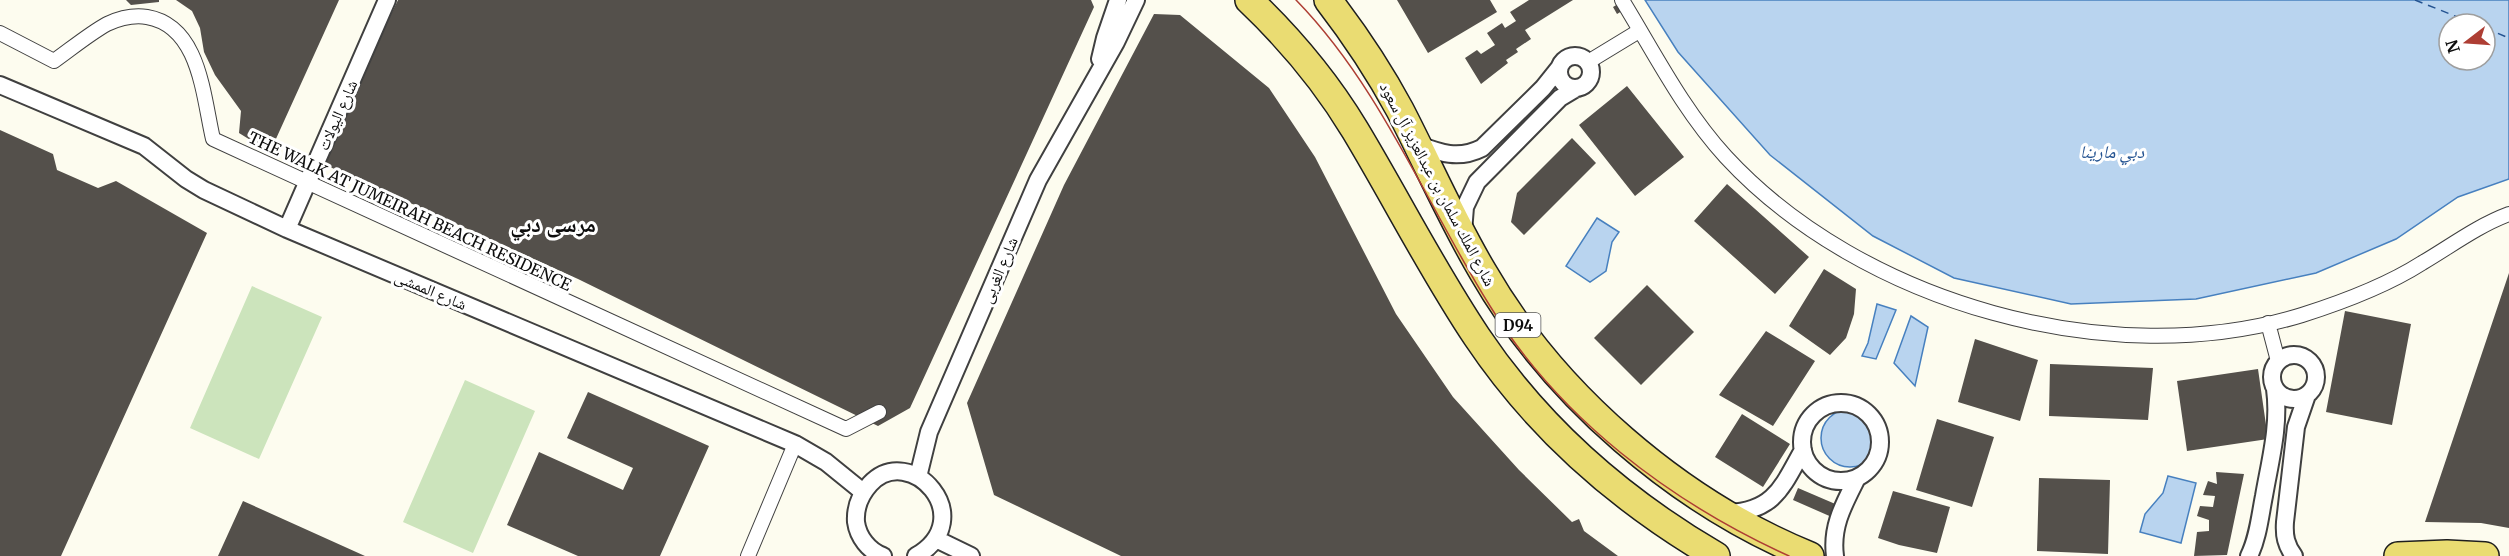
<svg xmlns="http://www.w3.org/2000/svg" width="2509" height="556" font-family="Merriweather,'Noto Naskh Arabic',serif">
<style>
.green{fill:#cce4bc}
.water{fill:#b9d4ef;stroke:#4780bf;stroke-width:1.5;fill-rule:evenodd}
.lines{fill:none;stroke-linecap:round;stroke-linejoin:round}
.ferry{stroke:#245391;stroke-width:1.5;stroke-dasharray:8 6;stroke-linecap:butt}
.building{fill:#54504b}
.pedestrian-casing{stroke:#404040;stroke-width:16}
.minor-casing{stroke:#404040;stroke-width:20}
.primary-casing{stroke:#1e1e1e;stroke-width:30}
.pedestrian{stroke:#fff;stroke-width:14}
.minor{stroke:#fff;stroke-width:16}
.primary{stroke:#eadc72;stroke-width:27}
.tram{stroke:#ae3e34;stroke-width:1.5}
.labels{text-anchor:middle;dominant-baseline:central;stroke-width:6;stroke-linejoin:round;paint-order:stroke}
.shield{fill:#fff;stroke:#565656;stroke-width:1.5}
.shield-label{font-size:15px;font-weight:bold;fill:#0d0d0d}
.street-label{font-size:16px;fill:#0d0d0d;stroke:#fff}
.water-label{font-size:18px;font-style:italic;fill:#245391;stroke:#fff}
.district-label{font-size:22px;font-weight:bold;fill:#0d0d0d;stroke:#fff}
</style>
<rect width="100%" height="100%" fill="#fdfcef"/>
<path class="green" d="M252,286L322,317L259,459L190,428Z
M465,380L535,411L473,553L403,522Z"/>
<path class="water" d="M1645,0H2509V179L2458,197L2396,239L2316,273L2196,299L2071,304L1954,278L1873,236L1770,155L1678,52ZM2449,24H2485V60H2449Z
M1597,218L1619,232L1612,242L1606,271L1590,282L1566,266Z
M1877,304L1896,310L1876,359L1862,356L1868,343Z
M1911,316L1928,327L1915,386L1894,363Z
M1821 438a29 29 0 1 1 58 0a29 29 0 1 1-58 0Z
M2168,476L2196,483L2181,543L2140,532L2145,514L2163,493Z"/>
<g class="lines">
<path class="ferry" d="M2415,0L2475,24
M2485,28L2509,38"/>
</g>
<path class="building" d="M126,0H159V2L131,5Z
M176,0H339L270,152L239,133L241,111L215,75L204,52L200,28L192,11Z
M398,0H1091L1094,7L910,408L878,426L578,279L408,202L407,205L341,175V172L319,162Z
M1397,0H1490L1497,12L1428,53Z
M1529,0H1573L1525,30L1531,39L1516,49L1518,52L1506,60L1508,63L1481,84L1465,58L1477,50L1481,54L1495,45L1487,33L1502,23L1505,28L1516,21L1510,12Z
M1618,4L1622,11L1617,14L1613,7Z
M1154,14L1180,15L1269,88L1315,157L1396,314L1453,397L1519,470L1572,522L1579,519L1584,531L1618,556H1121L994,495L967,403L1064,185Z
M1627,86L1684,157L1635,196L1579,125Z
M0,130L53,154L57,170L98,188L116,181L207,233L61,556H0Z
M1572,138L1596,163L1524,235L1511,222L1517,193Z
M1727,184L1809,257L1775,294L1694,221Z
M1824,269L1856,289L1854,314L1846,338L1830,355L1789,326Z
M2509,273V528L2481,523L2425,522Z
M1647,285L1694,332L1641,385L1594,338Z
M2345,311L2411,324L2392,425L2326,412Z
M1766,331L1815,361L1773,426L1719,395Z
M1975,339L2038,360L2020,421L1958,402Z
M2050,364L2153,368L2148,420L2049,416Z
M2258,369L2268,439L2187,451L2177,381Z
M588,392L709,446L660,556H578L507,525L539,452L623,490L633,468L567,438Z
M1742,414L1790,444L1763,487L1715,457Z
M1937,419L1994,437L1972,507L1916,490Z
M2216,472L2244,474L2227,555L2194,556L2197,532L2209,531V520L2197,516L2200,506L2213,507L2215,496L2203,495L2208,481L2217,484Z
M2039,478L2110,480L2108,554L2037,551Z
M1798,488L1840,506L1834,518L1793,500Z
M1893,491L1950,507L1937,553L1899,545L1878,538Z
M243,501L365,556H218Z"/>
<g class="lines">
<defs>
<path id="pedestrian" d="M1622,0C1655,54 1683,110 1726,157C1861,303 2111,374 2302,315C2343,302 2386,286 2422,263C2451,246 2477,226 2509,214
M0,33L54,61C71,49 89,34 107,24C120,18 134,15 147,17C200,26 203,96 213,139L846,429L879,412
M1588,62L1639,31
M2268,323L2278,361
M748,556L795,444"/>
<path id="minor" d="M1559 72a16 16 0 1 1 32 0a16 16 0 1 1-32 0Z
M1100,59L1105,38L1118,0
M0,85L144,146L186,179L204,190L287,229L795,444L826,462L863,492
M1416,144C1440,153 1458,160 1482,148L1543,88L1559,68
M287,229L387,0
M1463,232L1465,207L1477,182L1560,98L1575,89
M2272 377a22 22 0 1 1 44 0a22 22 0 1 1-44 0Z
M1802 442a39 39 0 1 1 78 0a39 39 0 1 1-78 0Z
M918,477L929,432L1038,180L1116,42L1136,0
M1729,513C1775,511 1783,485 1803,450
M936,539L971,556
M883,556C869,551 858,537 856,522C855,507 860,495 870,484C910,441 981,518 916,556
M1835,556C1831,526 1844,504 1857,478
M2249,556C2258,538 2260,516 2264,496C2270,461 2280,425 2275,389
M2294,556C2286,545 2284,536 2285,522L2296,427L2307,395"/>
<path id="primary" d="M1249,0C1289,38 1326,82 1355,130C1396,198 1432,270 1477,337C1538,428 1622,501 1716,556
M1328,0C1355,35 1379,71 1400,110C1428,164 1452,220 1483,272C1554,395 1678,502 1810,556
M2398,556L2447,554L2485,556"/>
</defs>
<use href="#pedestrian" class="pedestrian-casing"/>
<use href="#minor" class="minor-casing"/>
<use href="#primary" class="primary-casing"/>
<use href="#pedestrian" class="pedestrian"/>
<use href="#minor" class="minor"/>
<use href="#primary" class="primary"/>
<path class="tram" d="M1296,0C1381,87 1426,204 1490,306C1559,418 1670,502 1789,556"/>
</g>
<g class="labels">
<rect class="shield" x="1495.5" y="313" width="45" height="24" rx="4.5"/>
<g class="shield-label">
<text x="1518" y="325">D94</text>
</g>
<g class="street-label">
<text transform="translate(337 115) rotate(-66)">شارع اليولات</text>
<text transform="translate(1438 184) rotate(62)">شارع الملك سلمان بن عبدالعزيز آل سعود</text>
<text transform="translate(410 211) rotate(25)">THE WALK AT JUMEIRAH BEACH RESIDENCE</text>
<text transform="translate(999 270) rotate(-67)">شارع الغربى</text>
<text transform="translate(431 290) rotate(23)">شارع الممشى</text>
</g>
<g class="water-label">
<text x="2112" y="151">دبي مارينا</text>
</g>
<g class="district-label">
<text x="553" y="224">مرسى دبي</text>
</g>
</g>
<g transform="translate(2467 42) rotate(253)"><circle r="28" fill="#ffffff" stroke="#9e9e9e" stroke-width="1.5"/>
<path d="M0-4.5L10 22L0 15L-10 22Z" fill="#ae3e34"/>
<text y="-9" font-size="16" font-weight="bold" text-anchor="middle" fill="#0d0d0d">N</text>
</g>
</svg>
